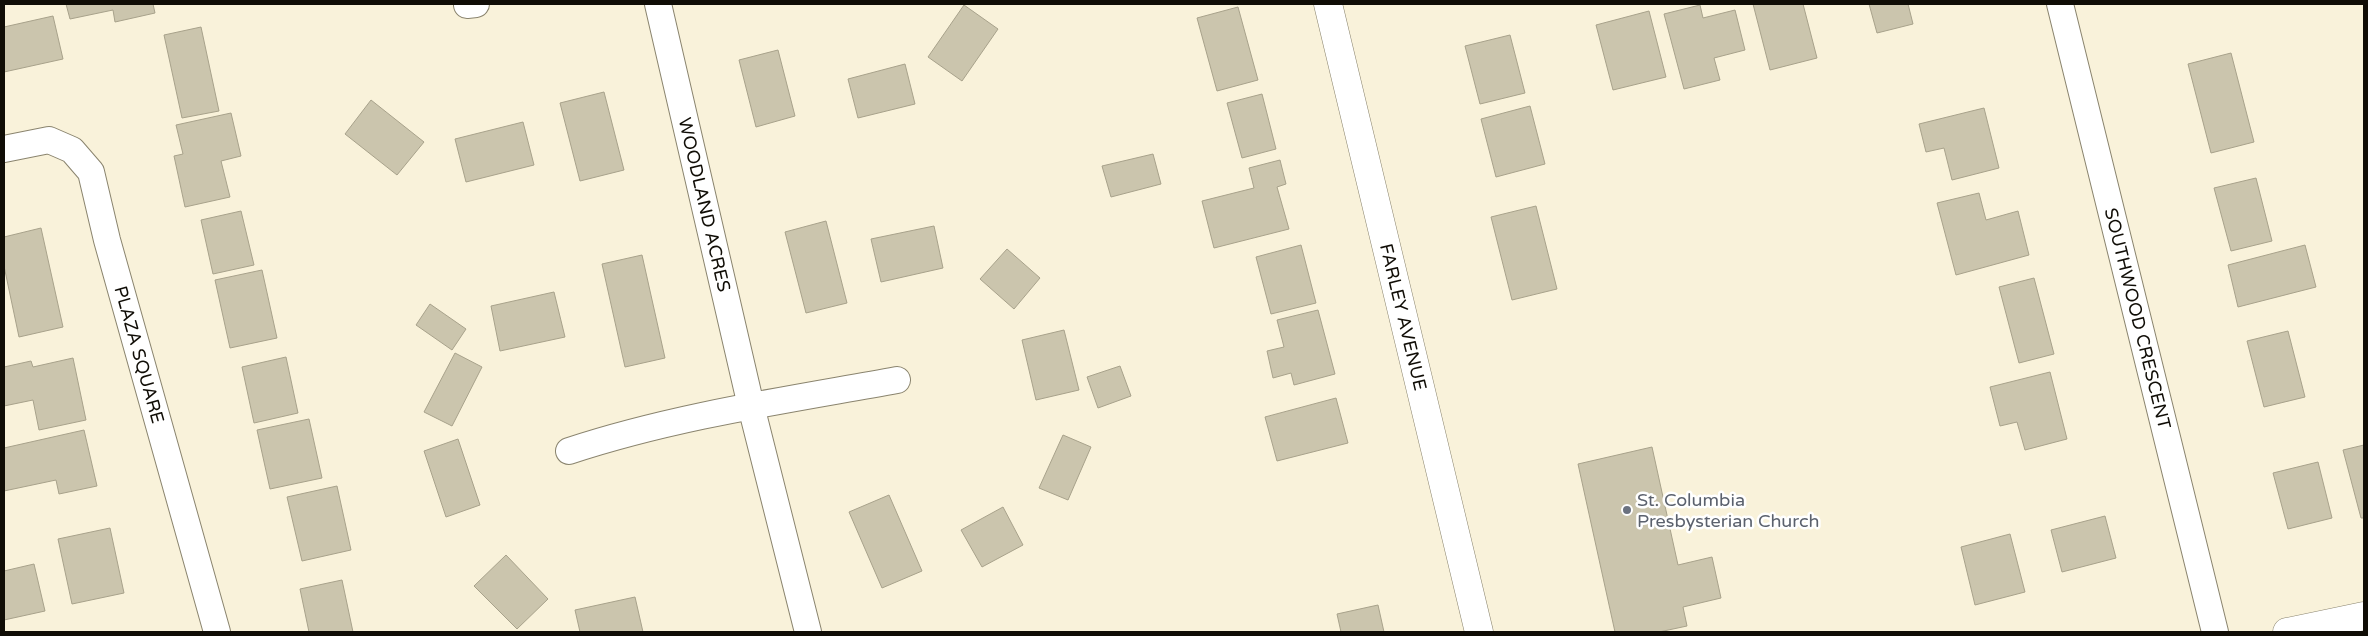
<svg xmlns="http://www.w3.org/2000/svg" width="2368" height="636" font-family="'Varela Round',sans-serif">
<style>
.building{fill:#cbc5ad;stroke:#a8a28b}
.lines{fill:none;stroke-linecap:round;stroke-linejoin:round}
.minor-casing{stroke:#8a846e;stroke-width:28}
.tertiary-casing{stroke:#8a846e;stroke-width:29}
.minor{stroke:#fff;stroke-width:26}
.tertiary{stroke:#fff;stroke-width:28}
.worship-dot{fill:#6b7280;stroke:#fff;stroke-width:2}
.labels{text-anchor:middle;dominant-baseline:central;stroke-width:5;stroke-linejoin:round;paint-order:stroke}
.street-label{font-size:18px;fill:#100d06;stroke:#fff}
.worship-label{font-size:18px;fill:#5b616d;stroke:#fff;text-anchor:start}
</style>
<rect width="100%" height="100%" fill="#f9f2da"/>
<path class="building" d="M66,4H153L155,13L115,22L113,10L70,19Z
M1753,4H1803L1817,58L1770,70Z
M1869,4H1908L1913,24L1877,33Z
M964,5L998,29L962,81L928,57Z
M1700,5L1703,18L1735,10L1745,50L1714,58L1720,80L1684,89L1664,14Z
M1238,7L1258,80L1217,91L1197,18Z
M1649,11L1666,77L1613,90L1596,25Z
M53,16L63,59L4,72V27Z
M201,27L219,111L182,118L164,35Z
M1510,35L1525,93L1480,104L1465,46Z
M778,50L795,116L756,127L739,60Z
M2231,53L2254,142L2211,153L2188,64Z
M905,64L915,104L858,118L848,79Z
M604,92L624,170L580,181L560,103Z
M1262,94L1276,149L1242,158L1227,103Z
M371,100L424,142L397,175L345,134Z
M1530,106L1545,164L1496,177L1481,119Z
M1984,108L1999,168L1952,180L1944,148L1926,152L1919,124Z
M231,113L241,156L221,161L230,197L185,207L174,156L183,154L176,125Z
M523,122L534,165L466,182L455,139Z
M1153,154L1161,184L1111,197L1102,166Z
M1280,160L1286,184L1277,187L1289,229L1214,248L1202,201L1254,188L1249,168Z
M2256,178L2272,241L2231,251L2214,188Z
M1979,193L1986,220L2018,211L2029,255L1956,275L1937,203Z
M1536,206L1557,289L1512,300L1491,217Z
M241,211L254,265L213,274L201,220Z
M826,221L847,303L806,313L785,232Z
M934,226L943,268L881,282L871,239Z
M41,228L63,327L19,337L4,266V237Z
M1301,245L1316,303L1271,314L1256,257Z
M2305,245L2316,287L2238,307L2228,265Z
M1007,249L1040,278L1014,309L980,279Z
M642,255L665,358L625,367L602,264Z
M262,270L277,338L230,348L215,280Z
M2034,278L2054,354L2019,363L1999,287Z
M554,292L565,337L500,351L491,306Z
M430,304L466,329L452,350L416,325Z
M1318,310L1335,374L1294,385L1291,373L1273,378L1267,351L1284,347L1277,320Z
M1064,330L1079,390L1036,400L1022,340Z
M2288,331L2305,397L2264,407L2247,341Z
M455,353L482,367L452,426L424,412Z
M286,357L298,413L254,423L242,367Z
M73,358L86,420L39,430L33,400L4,406V367L31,361L33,367Z
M1120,366L1131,396L1098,408L1087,377Z
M2050,372L2067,439L2025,450L2017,422L2000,426L1990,387Z
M1336,398L1348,443L1277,461L1265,417Z
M309,419L322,478L270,489L257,430Z
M84,430L97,486L59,494L56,480L4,491V448Z
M1063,435L1091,447L1068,500L1039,488Z
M458,439L480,505L446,517L424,451Z
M2364,445V518H2361L2343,450Z
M1652,447L1678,565L1712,557L1721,598L1683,607L1687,626L1659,632H1615L1578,464Z
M2318,462L2332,518L2288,529L2273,473Z
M337,486L351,550L302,561L287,497Z
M889,495L922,571L882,588L849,512Z
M1003,507L1023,545L982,567L961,530Z
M2105,516L2116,558L2062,572L2051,530Z
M110,528L124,593L72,604L58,539Z
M2010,534L2025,592L1975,605L1961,547Z
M506,555L548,599L517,629L474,586Z
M34,564L45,611L4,620V571Z
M342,580L353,632H309L300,589Z
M635,597L643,632H580L575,610Z
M1378,605L1384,632H1341L1337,614Z"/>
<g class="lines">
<defs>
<g id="minor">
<path id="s1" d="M658,4L751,406L808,632"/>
<path id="s2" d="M2060,4L2215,632"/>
<path d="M467,5L476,4"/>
<path id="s3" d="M4,149L49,140L72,150L91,172L107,240L217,632"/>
<path d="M569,451C675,416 787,400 897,380"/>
</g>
<g id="tertiary">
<path id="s4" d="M1328,4L1479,632"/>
<path d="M2287,632L2364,616"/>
</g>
</defs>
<use href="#minor" class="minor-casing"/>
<use href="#tertiary" class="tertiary-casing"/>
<use href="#minor" class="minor"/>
<use href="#tertiary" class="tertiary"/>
</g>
<circle class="worship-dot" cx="1627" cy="510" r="5"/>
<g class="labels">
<g class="street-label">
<text stroke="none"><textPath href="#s1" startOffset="206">WOODLAND ACRES</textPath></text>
<text stroke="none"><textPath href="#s4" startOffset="322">FARLEY AVENUE</textPath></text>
<text stroke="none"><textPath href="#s2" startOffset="324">SOUTHWOOD CRESCENT</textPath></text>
<text stroke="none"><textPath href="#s3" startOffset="289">PLAZA SQUARE</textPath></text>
</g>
<g class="worship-label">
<text x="1637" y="500">St. Columbia<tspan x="1637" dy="21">Presbysterian Church</tspan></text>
</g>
</g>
<rect width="2368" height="636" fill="none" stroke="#100d06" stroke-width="10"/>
</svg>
